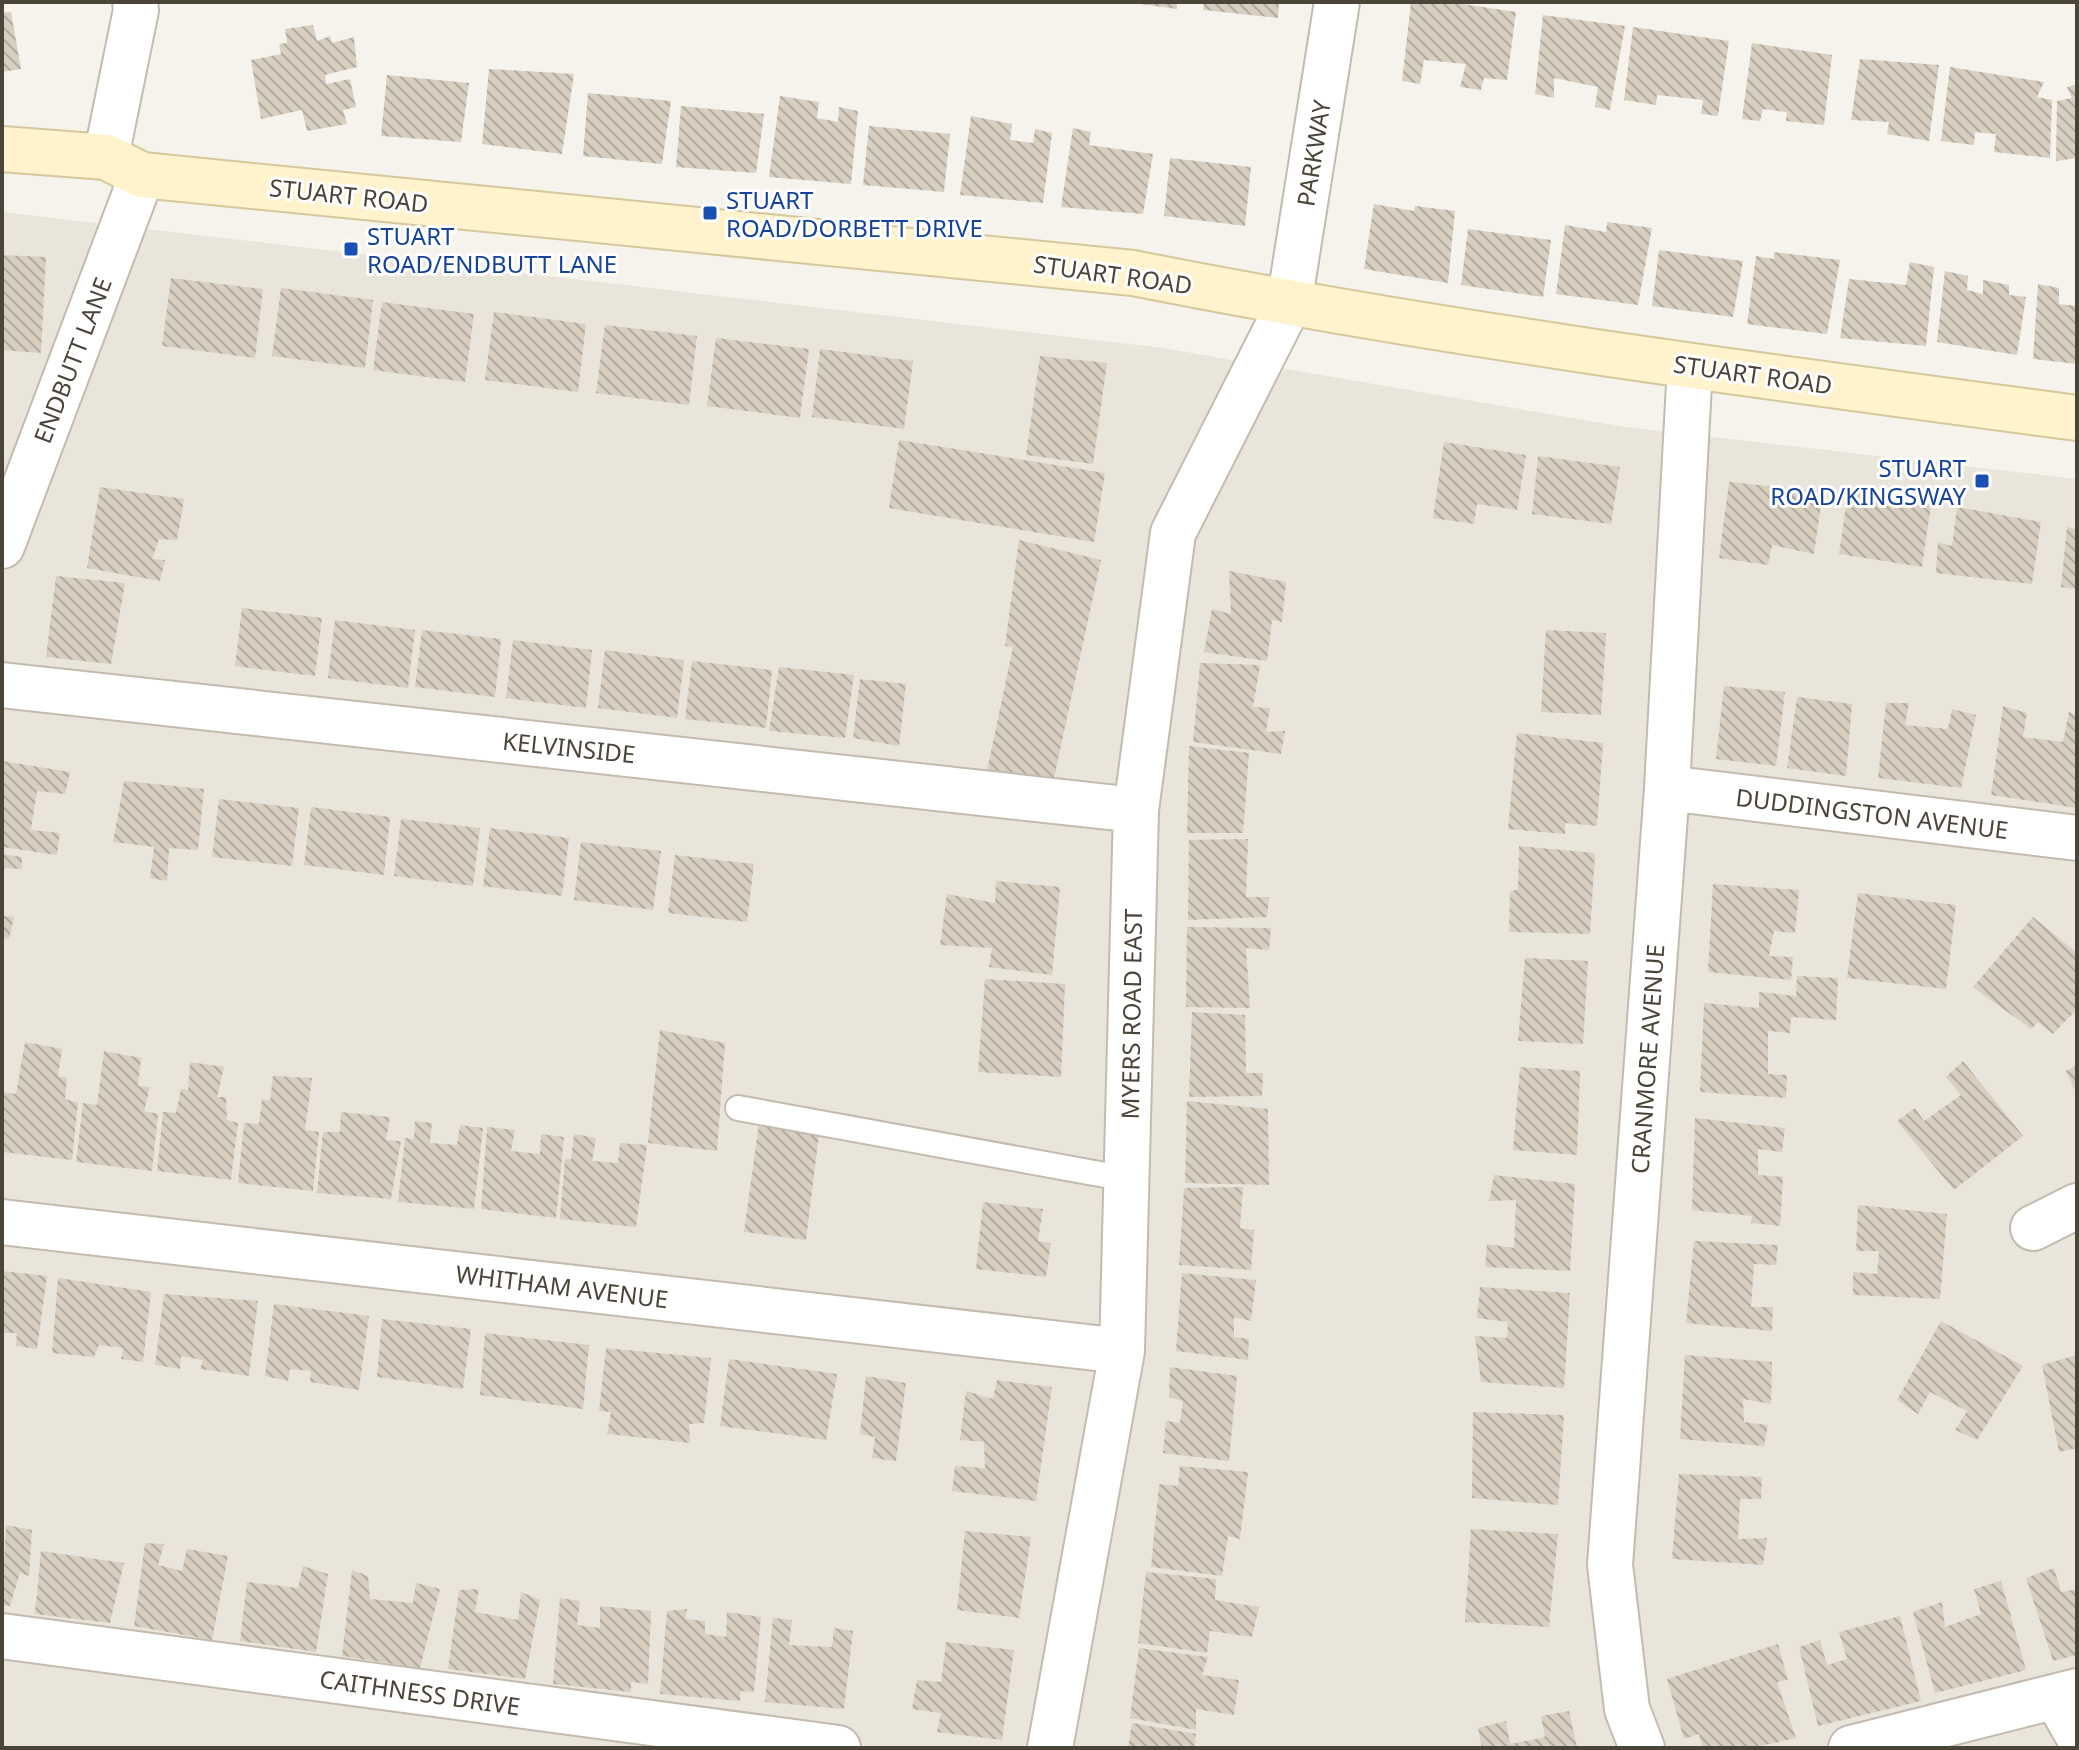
<svg xmlns="http://www.w3.org/2000/svg" width="2079" height="1750" font-family="'Noto Sans',sans-serif">
<style>
.residential{fill:#eae5da}
.building{fill:url(#building-back-hatch)}
.lines{fill:none;stroke-linecap:round;stroke-linejoin:round}
.lane-casing{stroke:#c2bbae;stroke-width:28}
.street-casing{stroke:#c2bbae;stroke-width:48}
.secondary-casing{stroke:#d6c79b;stroke-width:48}
.lane{stroke:#fff;stroke-width:24}
.street{stroke:#fff;stroke-width:44}
.secondary{stroke:#fff3cd;stroke-width:44}
.transit-dot{fill:#1a4fb4;stroke:#fff;stroke-width:3}
.labels{text-anchor:middle;dominant-baseline:central;stroke-width:6;stroke-linejoin:round;paint-order:stroke}
.street-label{font-size:24px;fill:#4b4439;stroke:#fff}
.transit-label{font-size:24px;fill:#164399;stroke:#fff;text-anchor:start}
</style>
<defs>
<pattern id="building-back-hatch" width="6" height="6" patternUnits="userSpaceOnUse" patternTransform="scale(2)"><rect width="6" height="6" fill="#d8cfc1"/><path d="M-1 5l2 2M0 0l6 6M5-1l2 2" fill="none" stroke="#b1aa9e"/></pattern>
</defs>
<rect width="100%" height="100%" fill="#f6f3ec"/>
<path class="residential" d="M2,212L1163,348L1625,427L2077,479V1748H2Z"/>
<path class="building" d="M1125,2H1177V9Z
M1204,2H1279L1278,18L1203,10Z
M1411,2H1449L1516,12L1507,80L1484,78L1481,90L1460,87L1466,64L1424,60L1420,84L1402,81Z
M11,12L21,69L2,72V13Z
M1543,15L1625,26L1610,110L1595,107L1598,87L1554,78V98L1535,94Z
M313,25L317,41L330,36L332,43L354,37L357,67L325,75L326,84L350,79L356,107L343,110L347,124L307,131L302,110L261,119L251,60L281,54L279,44L287,43L285,29Z
M1633,27L1729,41L1718,116L1701,114L1703,100L1657,95L1656,105L1624,100Z
M1752,43L1832,55L1824,125L1786,121L1787,112L1763,109L1760,121L1742,119Z
M1860,59L1939,65L1929,141L1887,134L1889,122L1851,120Z
M1950,67L2044,82L2037,97L2052,100L2050,158L1994,152L1996,134L1975,132L1974,145L1941,141Z
M489,69L574,74L562,154L482,144Z
M387,75L469,83L461,142L381,136Z
M2077,84V158L2056,161L2057,101L2072,98L2067,87Z
M588,93L671,101L662,164L583,156Z
M780,96L819,102L817,118L838,122L839,107L858,111L851,184L769,177Z
M681,106L764,114L756,173L676,167Z
M971,116L1012,124L1010,140L1033,143L1035,129L1052,133L1043,203L960,195Z
M869,126L950,134L944,192L863,185Z
M1073,128L1091,132L1089,145L1153,154L1143,214L1061,207Z
M1170,158L1251,167L1245,226L1164,216Z
M1374,204L1414,211L1415,206L1455,211L1448,283L1364,269Z
M1607,222L1652,228L1638,305L1556,294L1565,225L1606,232Z
M1468,229L1551,240L1543,297L1461,285Z
M1659,250L1743,261L1733,317L1652,306Z
M1774,252L1840,260L1827,334L1747,324L1756,256L1774,259Z
M2,255L46,257L41,353L2,350Z
M1910,262L1934,267L1926,346L1840,338L1849,279L1906,285Z
M1945,271L1968,276L1967,290L1983,294V280L2009,285V295L2026,297L2017,355L1937,342Z
M171,278L263,289L255,358L162,346Z
M2038,284L2059,288V304L2077,306V364L2033,359Z
M281,288L373,300L365,368L272,356Z
M382,302L474,314L465,382L373,370Z
M494,312L586,324L578,392L485,380Z
M605,325L697,336L689,405L596,393Z
M716,338L809,349L800,418L707,406Z
M820,349L913,361L904,429L812,417Z
M1040,356L1107,363L1093,464L1026,455Z
M899,440L1105,473L1094,542L889,508Z
M1444,442L1526,455L1517,510L1477,504L1474,524L1433,518Z
M1538,456L1620,467L1611,524L1532,514Z
M1729,482L1823,491L1814,554L1772,545L1768,565L1719,558Z
M100,487L184,499L177,540L159,539L152,559L165,560L160,581L87,568Z
M1848,492L1931,505L1922,567L1839,554Z
M1957,507L2041,522L2032,584L1936,573L1938,542L1952,546Z
M2067,527L2077,529V589L2061,587Z
M1019,540L1101,560L1054,778L987,771L1013,647L1005,646Z
M1229,571L1286,582L1282,622L1272,620L1267,661L1204,652L1212,609L1231,614Z
M56,576L125,583L111,664L46,657Z
M242,608L322,618L315,676L235,666Z
M335,620L415,630L408,688L328,678Z
M422,630L501,639L495,697L415,687Z
M1546,630L1606,633L1601,715L1541,712Z
M513,640L592,650L586,708L506,698Z
M605,650L684,660L677,718L598,708Z
M692,661L772,670L766,728L685,719Z
M1200,663L1260,665L1253,707L1270,708L1266,732L1285,731L1281,754L1193,742Z
M779,667L854,675L845,738L769,731Z
M860,679L906,684L899,746L853,738Z
M1724,686L1785,692L1776,766L1716,759Z
M1797,697L1852,704L1846,776L1787,768Z
M1886,703H1909L1905,725L1948,729L1952,709L1976,715L1961,788L1878,778Z
M2003,706L2027,713L2023,737L2063,742L2069,712L2077,715V808L1991,795Z
M1517,733L1603,743L1597,826L1565,823V834L1508,829Z
M1189,746L1249,753L1243,833H1187Z
M2,761L70,772L65,794L37,791L31,830L60,833L57,855L2,847Z
M124,781L204,789L198,850L169,848L167,881L150,878L154,847L113,842Z
M219,799L299,808L292,866L212,857Z
M311,807L390,817L384,875L304,865Z
M401,819L480,828L473,886L394,876Z
M490,828L569,838L562,896L483,886Z
M1248,839L1246,897H1269L1267,917L1188,920L1189,840Z
M581,842L661,851L653,910L574,900Z
M1519,846L1595,853L1590,934L1509,932L1510,892L1518,889Z
M2,854L22,857V869L2,868Z
M675,855L754,864L747,922L668,913Z
M996,881L1060,887L1052,975L989,967L992,948L940,945L947,894L995,903Z
M1713,884L1799,890L1795,933L1774,931L1769,956L1793,957L1791,980L1708,972Z
M1858,893L1956,905L1946,989L1847,978Z
M2,916L14,917L9,939L2,938Z
M2033,917L2077,953V1009L2053,1034L2038,1022L2031,1029L1973,987Z
M1187,927L1271,928L1269,950L1246,948L1250,1008L1186,1007Z
M1525,958L1588,961L1583,1044L1518,1041Z
M1797,976L1838,978L1836,1020L1791,1017L1790,1033L1768,1031V1074L1787,1075L1786,1098L1700,1092L1704,1003L1759,1008V992L1796,996Z
M985,979L1065,984L1061,1077L978,1072Z
M1192,1012L1245,1015L1246,1073H1263L1262,1096L1189,1097Z
M660,1030L725,1043L717,1151L648,1143Z
M25,1042L62,1049L58,1076L67,1078L65,1099L78,1103L72,1160L2,1152V1092L16,1094Z
M104,1051L141,1058L138,1086L150,1087L144,1111L158,1114L152,1171L76,1162L83,1103L97,1105Z
M1963,1061L2023,1136L1954,1190L1897,1121L1915,1108L1924,1121L1961,1095L1946,1077Z
M190,1062L224,1067L217,1097H226L227,1120L238,1123L231,1180L157,1171L163,1112L176,1113L181,1089L188,1090Z
M2077,1065V1087L2074,1089L2066,1071Z
M1520,1067L1580,1071L1577,1155L1513,1150Z
M273,1076L312,1078L305,1130L319,1132L313,1191L238,1183L244,1123L259,1124L262,1099L270,1101Z
M1187,1101L1268,1109L1269,1185L1185,1183Z
M341,1112L390,1117L386,1140L401,1141L391,1199L317,1193L323,1132H340Z
M1695,1118L1785,1128L1782,1152L1758,1149V1175L1783,1177L1780,1226L1751,1223L1752,1216L1692,1210Z
M415,1121L432,1123L430,1143L457,1145L460,1125L483,1128L474,1209L398,1202L405,1138L414,1139Z
M759,1123L819,1134L806,1240L744,1232Z
M487,1127L515,1130L511,1151L540,1154L541,1134L564,1137L556,1218L481,1209Z
M574,1134L596,1138L592,1161L618,1163L620,1143L647,1145L636,1227L560,1219L565,1158L571,1160Z
M1494,1175L1575,1184L1570,1271L1485,1267L1487,1244L1514,1248L1516,1200L1489,1201Z
M1243,1187L1240,1228L1254,1230L1251,1270L1179,1265L1184,1188Z
M983,1202L1043,1209L1038,1241L1051,1243L1046,1277L976,1269Z
M1858,1205L1947,1214L1940,1299L1853,1295V1272L1877,1274L1879,1251H1856Z
M1694,1241L1778,1245L1776,1265L1754,1264L1751,1307H1773L1772,1331L1686,1323Z
M2,1271L47,1276L37,1349L16,1346L17,1333H2Z
M1182,1273L1256,1280L1251,1321L1234,1317V1337L1249,1339L1248,1360L1176,1351Z
M58,1278L151,1292L143,1362L121,1359L123,1348L99,1345L94,1357L52,1353Z
M1480,1287L1570,1293L1564,1388L1481,1382L1475,1336L1507,1338L1508,1322L1477,1318Z
M164,1294L258,1301L249,1376L200,1369L203,1360L181,1356L180,1369L155,1365Z
M274,1304L369,1316L359,1390L310,1382L311,1371L290,1369L288,1381L265,1376Z
M382,1319L471,1329L463,1389L377,1377Z
M1941,1321L2023,1366L1977,1440L1955,1430L1967,1411L1930,1392L1918,1414L1897,1400Z
M485,1333L589,1345L583,1409L480,1395Z
M606,1348L711,1358L704,1423L689,1424L690,1443L607,1434L611,1412L599,1411Z
M1685,1355L1772,1362L1771,1404L1743,1399L1744,1422L1768,1425L1764,1446L1680,1439Z
M2077,1355V1448L2059,1452L2042,1365Z
M729,1359L837,1374L826,1440L720,1426Z
M1170,1367L1237,1376L1229,1461L1163,1453L1166,1421L1180,1423L1183,1401L1169,1397Z
M866,1376L906,1383L896,1461L872,1458L875,1437L860,1434Z
M997,1380L1052,1387L1036,1501L952,1491L955,1466L985,1468L984,1442L960,1440L966,1391L993,1399Z
M1473,1412L1564,1415L1558,1505L1472,1498Z
M1180,1466L1248,1472L1240,1539L1228,1536L1222,1576L1151,1567L1159,1484L1178,1486Z
M1679,1474L1762,1477L1761,1499H1740L1738,1539L1767,1538L1763,1565L1672,1559Z
M6,1525L32,1530L29,1576L20,1573L10,1606L2,1605Z
M1471,1529L1558,1534L1549,1627L1465,1622Z
M965,1531L1031,1537L1019,1618L957,1610Z
M145,1543L164,1544L158,1565L182,1571L187,1549L228,1556L212,1640L134,1626Z
M41,1551L124,1563L110,1623L35,1614Z
M303,1566L328,1574L316,1652L240,1641L247,1582L298,1588Z
M2054,1568L2061,1592L2077,1589V1655L2053,1661L2026,1578Z
M352,1570L368,1576L370,1599L413,1603L416,1583L440,1589L420,1668L342,1656Z
M1146,1572L1216,1579L1215,1600L1259,1607L1252,1637L1210,1631L1207,1653L1138,1643Z
M2001,1581L2026,1670L1935,1693L1913,1612L1942,1602L1945,1627L1981,1614L1974,1589Z
M479,1589L475,1612L518,1620L521,1592L540,1600L525,1679L448,1669L459,1590Z
M560,1598L580,1601L577,1625L600,1628V1606L651,1611L648,1684L631,1682V1692L553,1684Z
M687,1609L685,1619L705,1621V1634L726,1637L727,1612L761,1617L754,1692L740,1691V1701L660,1694L667,1611Z
M1900,1616L1921,1701L1818,1726L1799,1647L1820,1640L1827,1665L1847,1659L1839,1632Z
M773,1618L792,1620L789,1645L832,1647L834,1628L853,1631L844,1709L765,1702Z
M946,1642L1014,1650L1002,1740L937,1732L941,1713L912,1709L917,1680L941,1682Z
M1778,1644L1788,1680L1777,1682L1796,1738L1752,1748H1703L1699,1734L1684,1739L1667,1679Z
M1139,1648L1208,1657L1202,1675L1239,1680L1234,1715L1196,1709V1730L1130,1718Z
M1569,1711L1577,1748H1482L1478,1728L1506,1721L1510,1744L1545,1737L1541,1716Z
M1132,1723L1196,1734L1194,1748H1128Z"/>
<g class="lines">
<defs>
<path id="lane" d="M738,1108L1127,1179"/>
<path id="street" d="M106,157L136,10L135,2
M2,546L142,175
M2,685L1136,810
M1667,788L2077,838
M2,1222L1122,1351
M2033,1228L2077,1206
M2,1636L838,1748
M2056,1697L2077,1734
M1050,1748L1122,1351L1136,810L1173,533L1289,304L1337,2
M1642,1748L1627,1709L1610,1565L1667,788L1690,366
M1851,1748L2077,1691"/>
<path id="secondary" d="M2,149L106,157L142,175L1133,273C1445,335 1761,376 2077,418"/>
</defs>
<use href="#lane" class="lane-casing"/>
<use href="#street" class="street-casing"/>
<use href="#secondary" class="secondary-casing"/>
<use href="#lane" class="lane"/>
<use href="#street" class="street"/>
<use href="#secondary" class="secondary"/>
</g>
<g class="transit-dot">
<rect x="702" y="205" width="16" height="16" rx="4"/>
<rect x="343" y="241" width="16" height="16" rx="4"/>
<rect x="1974" y="473" width="16" height="16" rx="4"/>
</g>
<g class="labels">
<g class="street-label">
<text transform="translate(1313 153) rotate(-81)">PARKWAY</text>
<text transform="translate(349 195) rotate(6)">STUART ROAD</text>
<text transform="translate(1113 274) rotate(8)">STUART ROAD</text>
<text transform="translate(72 360) rotate(-69)">ENDBUTT LANE</text>
<text transform="translate(1753 374) rotate(8)">STUART ROAD</text>
<text transform="translate(569 747) rotate(6)">KELVINSIDE</text>
<text transform="translate(1872 813) rotate(7)">DUDDINGSTON AVENUE</text>
<text transform="translate(1131 1014) rotate(-89)">MYERS ROAD EAST</text>
<text transform="translate(1647 1059) rotate(-86)">CRANMORE AVENUE</text>
<text transform="translate(562 1286) rotate(7)">WHITHAM AVENUE</text>
<text transform="translate(420 1692) rotate(8)">CAITHNESS DRIVE</text>
</g>
<g class="transit-label">
<text x="726" y="199">STUART<tspan x="726" dy="28">ROAD/DORBETT DRIVE</tspan></text>
<text x="367" y="235">STUART<tspan x="367" dy="28">ROAD/ENDBUTT LANE</tspan></text>
<text x="1966" y="467" text-anchor="end">STUART<tspan x="1966" dy="28">ROAD/KINGSWAY</tspan></text>
</g>
</g>
<rect width="2079" height="1750" fill="none" stroke="#4b4439" stroke-width="8"/>
</svg>
